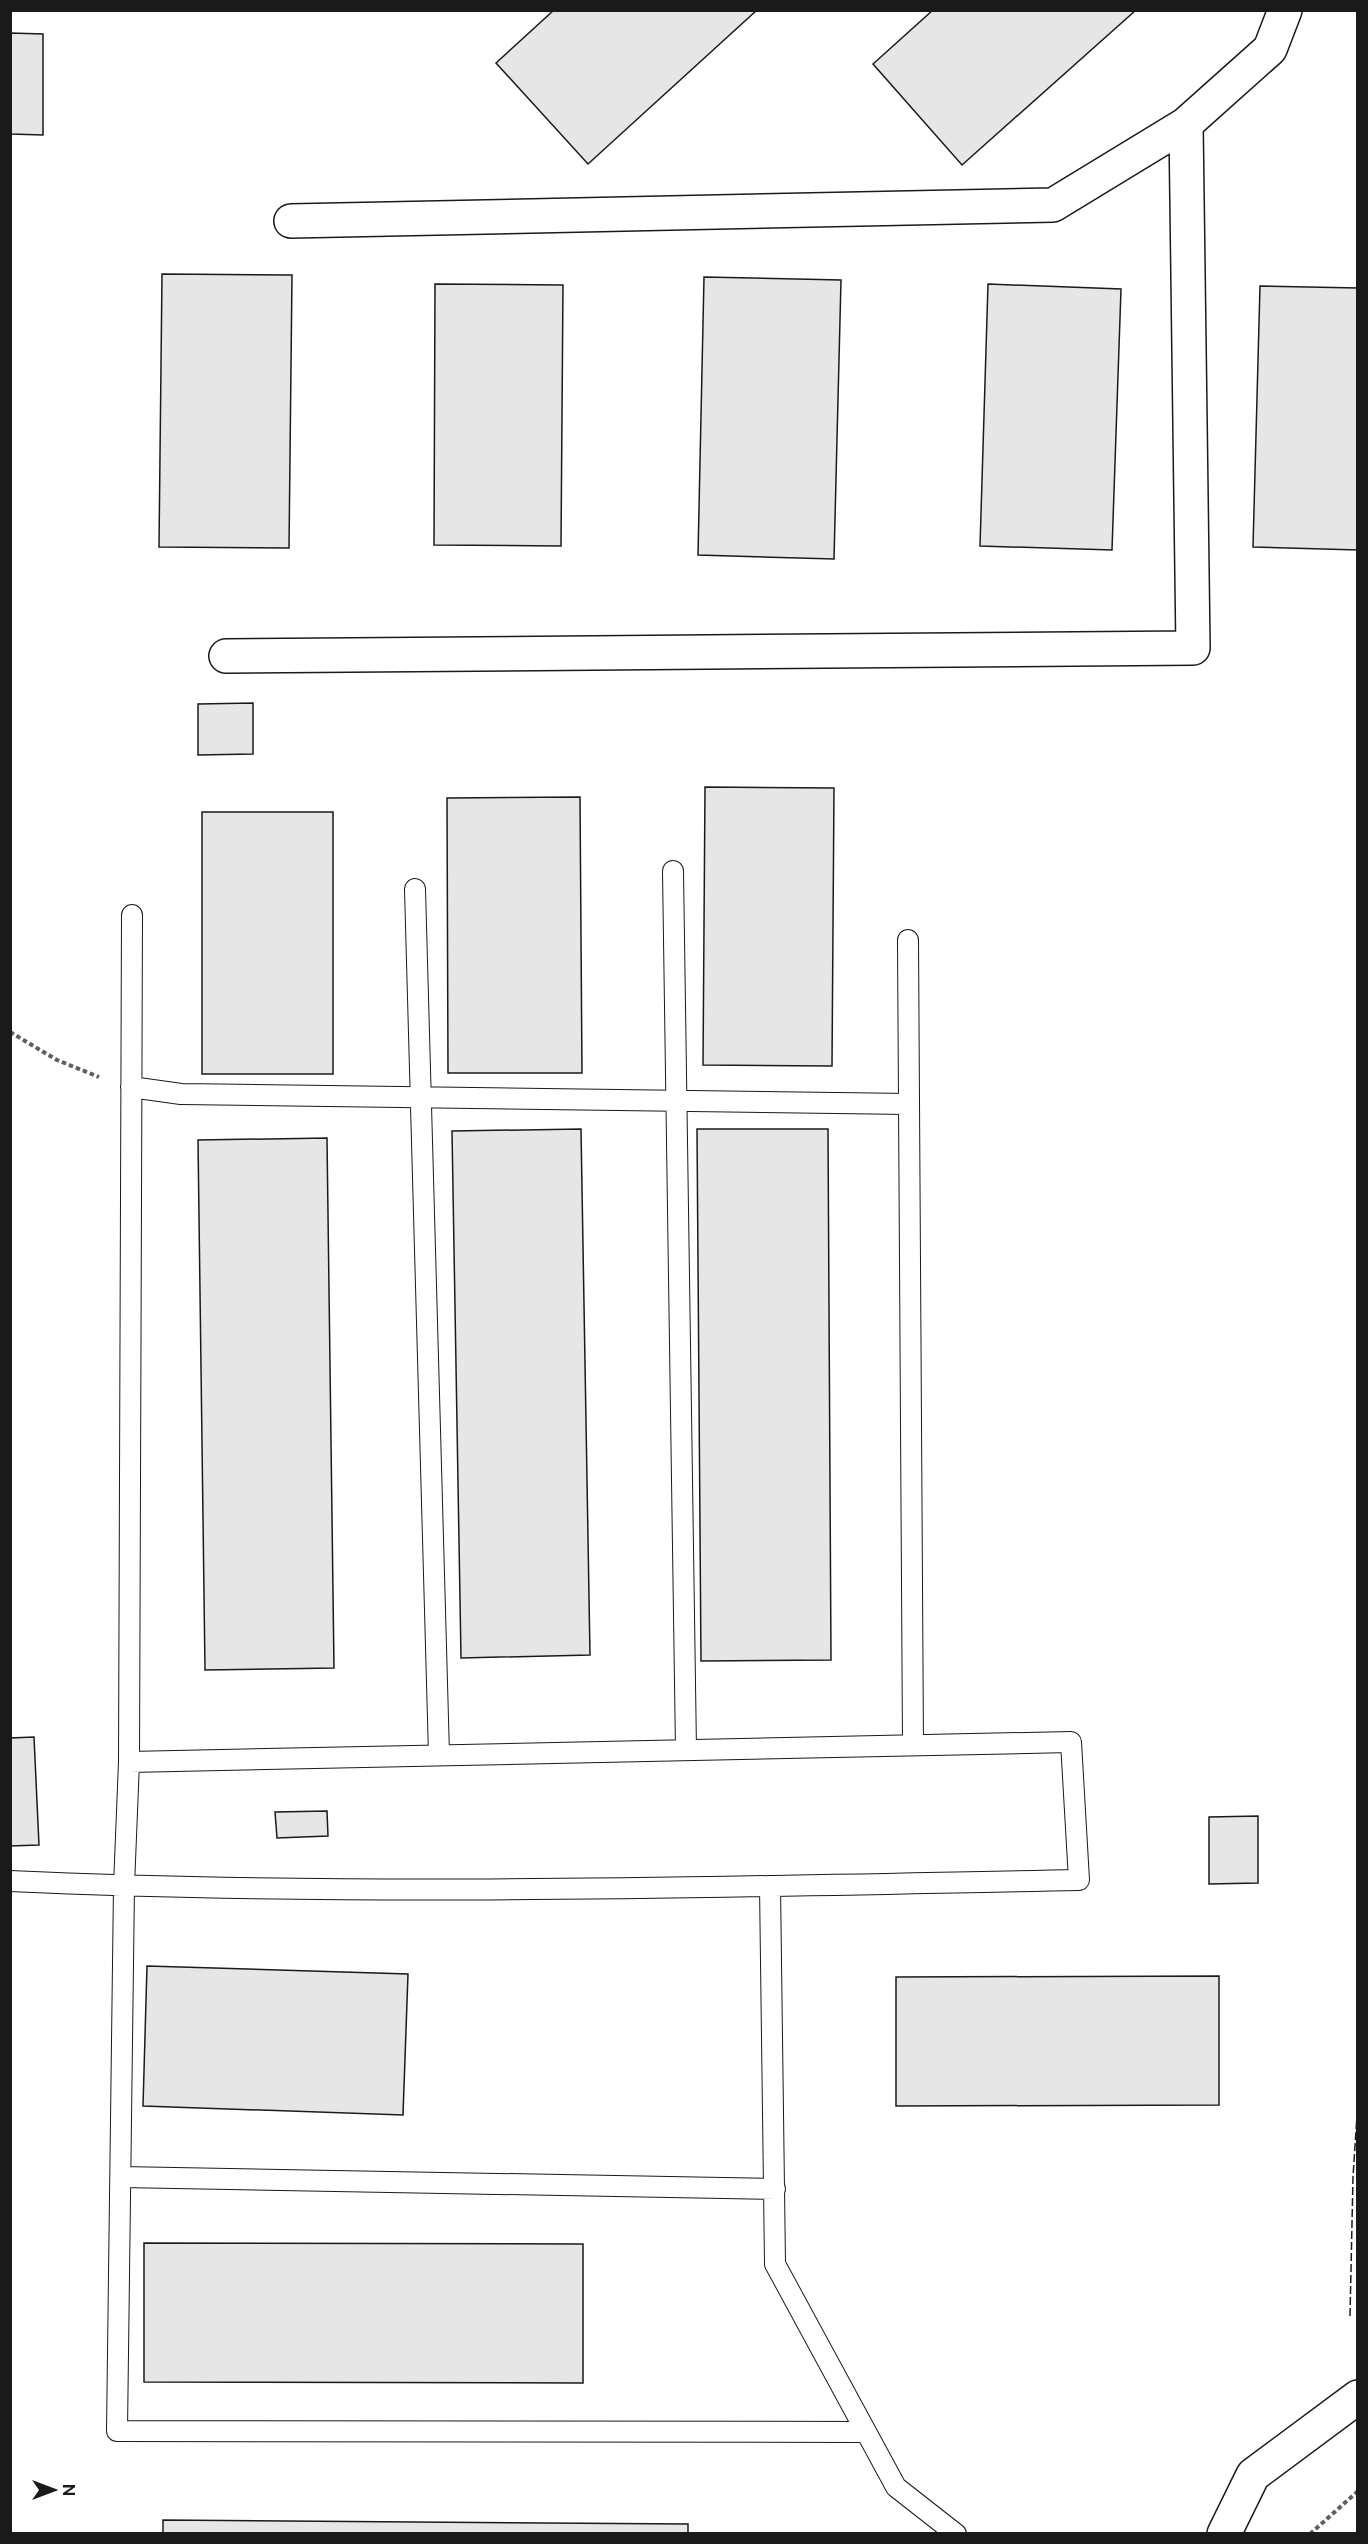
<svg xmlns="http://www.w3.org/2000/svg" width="1368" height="2544" font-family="'Public Sans',sans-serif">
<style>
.building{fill:#e6e6e6;stroke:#1a1a1a;stroke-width:1.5}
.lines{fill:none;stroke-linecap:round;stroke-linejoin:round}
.service-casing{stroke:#1a1a1a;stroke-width:22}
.minor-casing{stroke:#1a1a1a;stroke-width:36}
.path{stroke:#5f5f5f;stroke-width:4;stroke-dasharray:4.5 3;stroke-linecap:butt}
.service{stroke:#fff;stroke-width:20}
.minor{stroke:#fff;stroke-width:33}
.fence{stroke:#1a1a1a;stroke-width:1.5;stroke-dasharray:8 3;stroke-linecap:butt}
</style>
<rect width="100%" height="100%" fill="#fff"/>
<path class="building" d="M554,10H757L588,164L496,63Z
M933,10H1136L962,165L873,64Z
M10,33L43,34V135L10,134Z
M162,274L292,275L289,548L159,547Z
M704,277L841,280L834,559L698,555Z
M435,284L563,285L561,546L434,545Z
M988,284L1121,289L1112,550L980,546Z
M1260,286L1358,288V550L1253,547Z
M253,703V754L198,755V704Z
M705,787L834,788L832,1066L703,1065Z
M580,797L582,1073H448L447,798Z
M202,812H333V1074H202Z
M581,1129L590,1655L461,1658L452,1131Z
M697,1129H828L831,1660L701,1661Z
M327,1138L334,1668L205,1670L198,1140Z
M34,1737L39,1845L10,1846V1738Z
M327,1811L328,1836L277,1838L275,1812Z
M1258,1816V1883L1209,1884V1817Z
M147,1966L408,1974L403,2115L143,2106Z
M1219,1976V2105L896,2106V1977Z
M144,2243L583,2244V2383L144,2382Z
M163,2520L688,2524V2534H163Z"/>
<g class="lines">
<defs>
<path id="service" d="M673,871L686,1750
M415,889L439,1755
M908,940L913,1745
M131,1087L181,1094L909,1104
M129,1762L132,915
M10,1881C366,1897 723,1887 1079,1880L1071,1742L129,1762L124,1886L117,2431L866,2432
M770,1886L775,2264L896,2487L956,2534
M121,2177L775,2189"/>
<path id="minor" d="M291,221L1053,205L1186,124L1270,49L1285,10
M226,656L1193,648L1186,124
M1224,2534L1253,2475L1358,2397"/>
</defs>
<use href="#service" class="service-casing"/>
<use href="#minor" class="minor-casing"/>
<path class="path" d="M10,1032L57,1060L99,1077
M1310,2534L1358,2491"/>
<use href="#service" class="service"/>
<use href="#minor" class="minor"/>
<path class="fence" d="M1350,2316L1353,2177L1358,2100"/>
</g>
<rect width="1368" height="2544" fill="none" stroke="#1a1a1a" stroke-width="24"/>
<g transform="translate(54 2490) rotate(90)" stroke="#ffffff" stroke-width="4.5" paint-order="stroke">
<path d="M0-4.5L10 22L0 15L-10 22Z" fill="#1a1a1a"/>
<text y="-9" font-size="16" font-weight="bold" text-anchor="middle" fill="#1a1a1a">N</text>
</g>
</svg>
